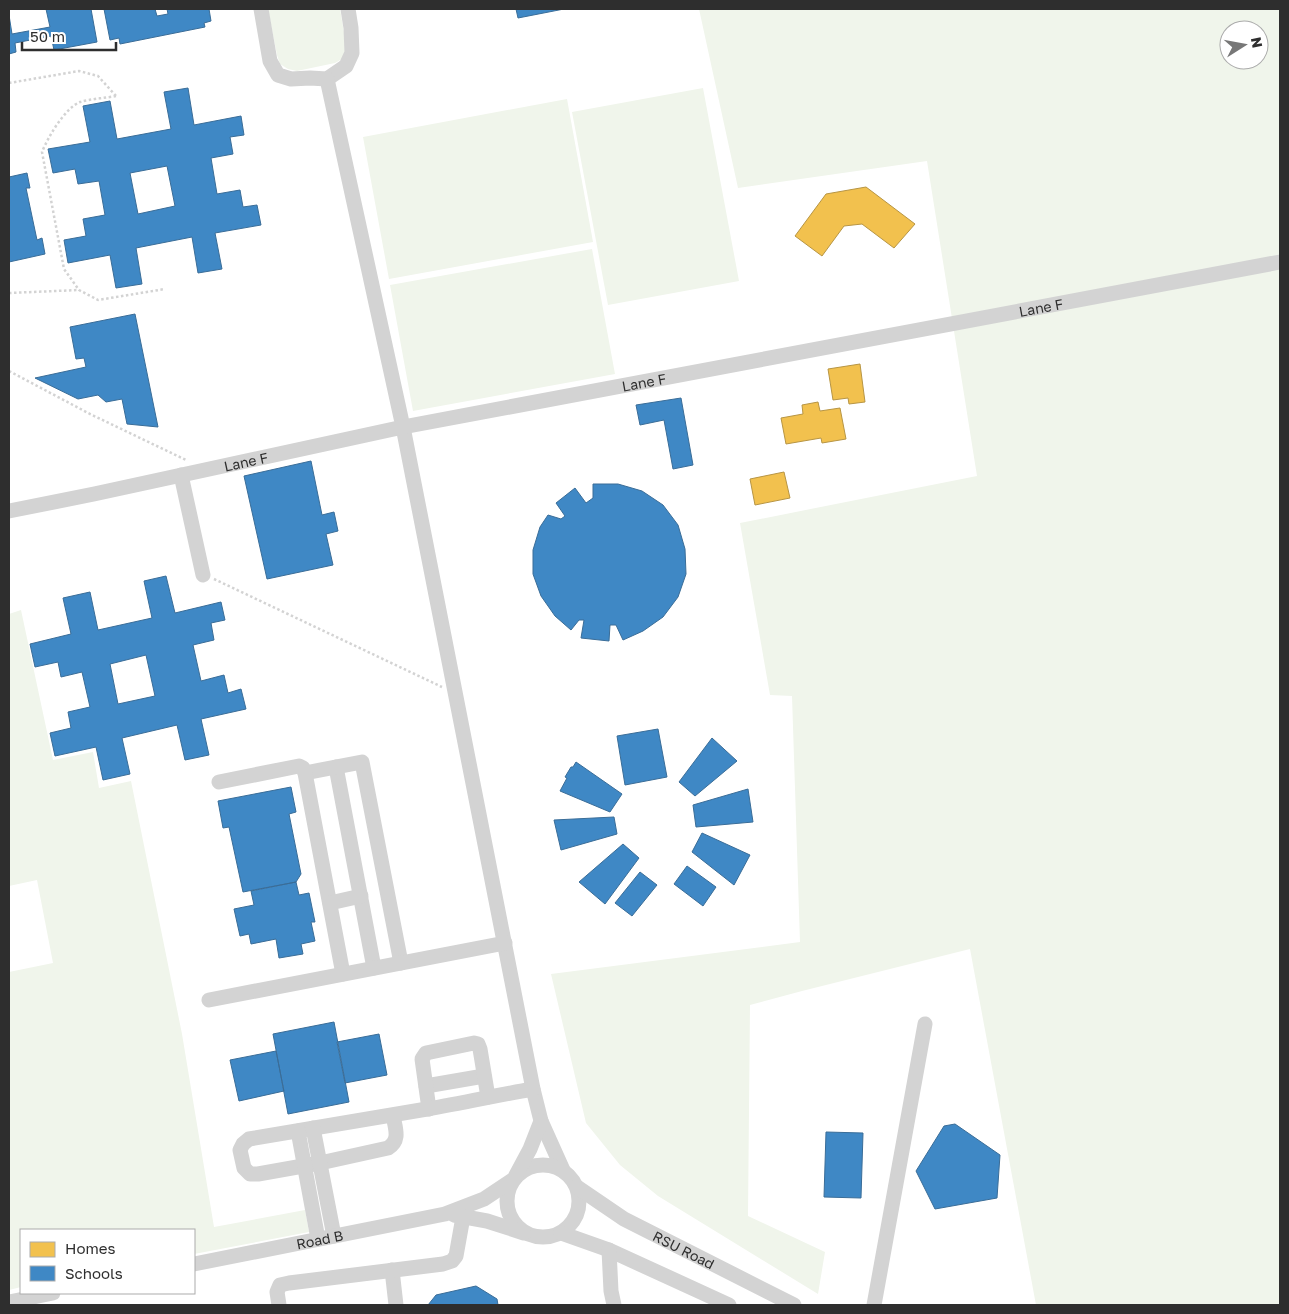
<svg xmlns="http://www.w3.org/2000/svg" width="1289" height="1314" font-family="'Golos Text',sans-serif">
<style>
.green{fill:#f0f5eb;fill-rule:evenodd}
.homes{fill:#f2c14e;stroke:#b79544}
.schools{fill:#3f88c5;stroke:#3a6d98;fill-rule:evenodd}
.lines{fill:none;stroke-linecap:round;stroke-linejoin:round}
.path{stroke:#d3d3d3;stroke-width:2.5;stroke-dasharray:2.5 2.5;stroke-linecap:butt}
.minor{stroke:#d3d3d3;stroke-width:15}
.labels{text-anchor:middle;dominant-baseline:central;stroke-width:5;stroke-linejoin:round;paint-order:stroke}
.street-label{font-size:14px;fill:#2e2e2e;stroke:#fff}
</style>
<rect width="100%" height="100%" fill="#fff"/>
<path class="green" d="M268,9H340L346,44L345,53L342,59L335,63L297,71L288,69L280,64L277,55Z
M699,9H1280V1305H1036L970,949L802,991L750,1005L748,1216L825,1252L818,1294L658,1196L620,1165L586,1123L551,974L800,942L792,696L770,695L740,523L977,476L927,161L738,188ZM1229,30H1259V60H1229Z
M703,88L739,281L608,305L572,112Z
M567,99L593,242L389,279L363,137Z
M592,249L615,374L413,411L390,285Z
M21,610L53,760L93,752L99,788L131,781L182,1034L214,1227L305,1210L309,1232L194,1254V1230H21V1287L9,1290V972L53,963L37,880L9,886V614Z"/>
<path class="homes" d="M866,187L915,224L894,248L862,224L844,226L822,256L795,236L826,194Z
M860,364L865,402L849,404L848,398L833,400L828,369Z
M818,402L820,411L840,408L846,439L822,443L821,438L786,444L781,418L803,414L802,405Z
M784,472L790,498L755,505L750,479Z"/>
<path class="schools" d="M46,9H91L97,42L54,50L51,36L15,43L16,52L9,54V15L12,34L50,27Z
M104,9H155L157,16L168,14L167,9H209L211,21L204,23L205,27L120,44L119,38L110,40Z
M516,9H564L518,18Z
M188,88L194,125L241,116L244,135L230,137L233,154L211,158L217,194L240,190L243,207L257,205L261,225L215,233L222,269L198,273L192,237L136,248L142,284L116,288L110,255L68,263L64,240L86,236L83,219L105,215L99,181L78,184L75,169L53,173L48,149L90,142L83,106L110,101L117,139L171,129L164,92ZM167,166L175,206L138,214L130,173Z
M27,173L30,188H26L37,240L42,238L45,254L9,262V177Z
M135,314L158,427L127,424L122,399L106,402L98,395L78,399L35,378L86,367L84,358L76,359L70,327Z
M681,398L693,465L673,469L664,420L640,425L636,405Z
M311,461L322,515L334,512L338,531L326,534L333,565L267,579L244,476Z
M593,484H618L642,491L663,505L678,525L685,549L686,574L678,597L663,617L643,631L623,640L616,625H610L609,641L581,638L584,620H579L571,630L555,616L541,596L533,574V550L540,527L548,515L561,519L565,516L556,503L575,488L586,503L593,498Z
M166,576L175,613L221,602L225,620L211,623L214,640L193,645L201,681L224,675L228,693L241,689L246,709L201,719L209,755L185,760L177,725L122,738L130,774L103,780L96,747L55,756L50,733L71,728L68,712L90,707L82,672L61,677L58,662L35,667L30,644L71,634L63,598L90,592L98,630L152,618L144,581ZM146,655L155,696L118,704L110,664Z
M658,729L667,777L625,785L617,736Z
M712,738L737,761L695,796L679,782Z
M576,762L622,794L610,812L560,791L567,778L565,777L571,767H573Z
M291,787L296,812L289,814L301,874L296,882L243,892L229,827L223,828L218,801Z
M748,789L753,822L696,827L693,805Z
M614,817L617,834L561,850L554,820Z
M702,833L750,855L734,885L692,852Z
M623,844L639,858L605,904L579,882Z
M687,866L716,887L703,906L674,884Z
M640,872L657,885L632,916L615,903Z
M296,882L299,895L309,893L315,922H311L315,941L301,944L303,954L279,958L276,939L251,944L249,934L240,936L234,909L254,905L251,891Z
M334,1022L349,1102L288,1114L273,1034Z
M379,1034L387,1075L345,1083L337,1042Z
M276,1051L284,1091L239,1101L230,1060Z
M955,1124L1000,1155L997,1198L935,1209L916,1171L944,1126Z
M826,1132L863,1133L861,1198L824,1197Z
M476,1286L497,1299L498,1305H428L436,1295Z"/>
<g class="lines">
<path class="path" d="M9,83L79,71L98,76L116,96
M116,96C105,98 90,99 80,102C65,108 48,137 42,152L64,269L79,290L98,300L165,289
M9,293L79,290
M9,371L90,414L186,460
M214,579L442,687"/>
<g class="minor">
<path d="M261,9L270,61L278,75L291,79L310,78L327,79L346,66L352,53L351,28L348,9"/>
<path d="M327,79L403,427L533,1089L541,1121L563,1170"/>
<path d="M181,475L203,575"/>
<path id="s1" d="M9,511L94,494L403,427L1280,262"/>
<path d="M336,767L374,968"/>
<path d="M305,773L362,762L401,963"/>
<path d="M219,782L299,766L303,768L305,773L343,974"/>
<path d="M330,903L361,896"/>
<path d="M209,1000L505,943"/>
<path d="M426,1086L484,1076"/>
<path d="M429,1109L422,1059L426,1053L474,1043L478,1044L480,1049L488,1097"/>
<path d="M393,1115C395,1128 401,1140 388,1148L320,1163L258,1174H250L244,1168L240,1150L243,1144L249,1139C309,1129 368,1119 427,1109C463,1103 498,1095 533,1089"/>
<path d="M313,1128L334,1236"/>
<path d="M298,1131L318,1239"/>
<circle cx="543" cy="1201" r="36"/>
<path id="s2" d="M577,1187L624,1219L794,1305"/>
<path d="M454,1215L487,1221L524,1233"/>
<path d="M561,1233L609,1250L729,1305"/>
<path d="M609,1250L611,1291L614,1305"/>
<path id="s3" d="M194,1264L445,1214L484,1199L514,1179L530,1149L541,1121"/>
<path d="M392,1270L396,1305"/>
<path d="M9,1302L53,1293"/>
<path d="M279,1305L277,1292L280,1285L289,1283L443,1264L452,1261L456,1256L463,1217"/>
<path d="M874,1305L925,1024"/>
</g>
</g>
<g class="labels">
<g class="street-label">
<text stroke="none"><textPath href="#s1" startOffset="1052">Lane F</textPath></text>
<text stroke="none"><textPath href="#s1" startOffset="648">Lane F</textPath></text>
<text stroke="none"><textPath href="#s1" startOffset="242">Lane F</textPath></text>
<text stroke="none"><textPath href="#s3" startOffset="128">Road B</textPath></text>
<text stroke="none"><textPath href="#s2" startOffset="124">RSU Road</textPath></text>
</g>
</g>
<rect width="1289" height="1314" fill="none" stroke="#2e2e2e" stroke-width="20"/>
<rect x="20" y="1229" width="175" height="65" fill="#ffffff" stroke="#ababab"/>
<rect x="30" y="1242" width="25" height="15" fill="#f2c14e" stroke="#ababab"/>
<text x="65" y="1254" font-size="15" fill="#2e2e2e">Homes</text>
<rect x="30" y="1266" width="25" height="15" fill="#3f88c5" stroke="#ababab"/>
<text x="65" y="1279" font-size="15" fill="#2e2e2e">Schools</text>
<g transform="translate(1244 45) rotate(79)"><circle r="24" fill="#ffffff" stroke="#ababab"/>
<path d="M0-4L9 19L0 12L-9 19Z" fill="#777777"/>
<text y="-8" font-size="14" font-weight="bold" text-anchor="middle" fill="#2e2e2e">N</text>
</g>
<path d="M22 42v8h94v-8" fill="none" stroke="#2e2e2e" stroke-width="2.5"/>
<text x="30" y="42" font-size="15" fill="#2e2e2e" stroke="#ffffff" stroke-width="4" paint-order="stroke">50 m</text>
</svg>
